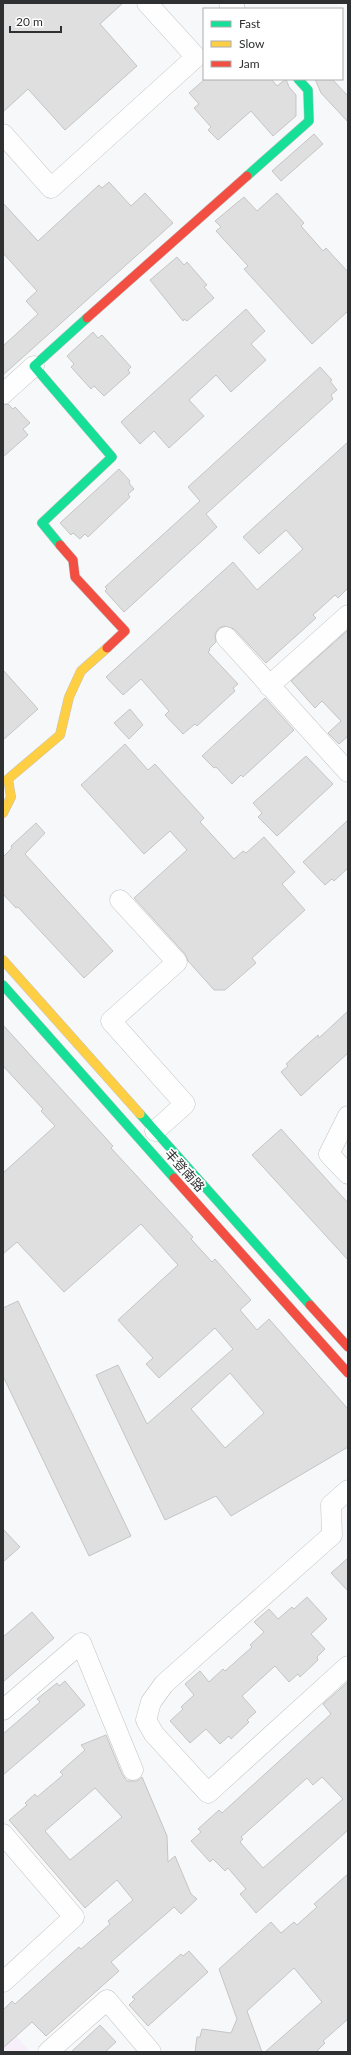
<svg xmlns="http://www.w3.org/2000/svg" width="351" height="2055" font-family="Lato,'Noto Sans SC',sans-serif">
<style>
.medical{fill:#f7effa}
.building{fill:#dfdfdf;stroke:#c5c5c5;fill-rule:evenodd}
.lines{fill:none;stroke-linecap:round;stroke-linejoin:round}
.street-casing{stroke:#c1c2c3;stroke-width:21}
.fast-casing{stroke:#c1c2c3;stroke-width:10}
.slow-casing{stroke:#c1c2c3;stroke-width:10}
.jam-casing{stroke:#c1c2c3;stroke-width:10}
.street{stroke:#fefefe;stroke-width:20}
.fast{stroke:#16e098;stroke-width:9}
.slow{stroke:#ffcf43;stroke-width:9}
.jam{stroke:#f24e42;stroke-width:9}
.labels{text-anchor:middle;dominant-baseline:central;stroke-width:3.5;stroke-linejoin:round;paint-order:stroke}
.street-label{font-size:13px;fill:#2f3031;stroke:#fff}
</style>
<rect width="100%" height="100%" fill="#f7f8f9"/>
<path class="medical" d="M3,2021L30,2052H3Z"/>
<path class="building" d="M3,3H123L100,24L137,66L65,130L28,89L3,112Z
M205,79H271L277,86L286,79L289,87L296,95V116L273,136L251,111L218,140L208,130L211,127L194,108L199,104L189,93Z
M315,79H332L348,96V122L321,93Z
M314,134L323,144L281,181L272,171Z
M109,182L131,206L145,193L173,223L3,375V346L38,314L26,301L37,291L3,253V203L38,241L99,185L102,188Z
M277,193L304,223L301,226L323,251L326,248L348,272V311L312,344L244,269L248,266L216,231L221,227L215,221L244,197L257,211Z
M177,257L184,265L187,262L207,285L204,287L214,298L187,321L184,319L183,321L150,280Z
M246,309L265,331L251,344L266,360L231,392L216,375L189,400L204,416L169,448L154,431L140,444L121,422Z
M93,332L98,338L102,335L131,367L128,370L130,373L104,396L94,386L91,389L71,367L74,364L67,356Z
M320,367L332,380L330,381L337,390L331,395L333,399L206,514L217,527L124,612L105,591L107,589L105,587L200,501L188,487Z
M8,404L13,409L15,407L30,423L23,429L28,435L3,457V405Z
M348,442V588L338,598L335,595L313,615L316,618L266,663L234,629L224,626L219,628L215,634L216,642L209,649L210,650L208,652L238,684L233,688L235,691L197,726L195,724L183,734L165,715L169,711L141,679L123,695L106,677L233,562L257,590L303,549L286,530L259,554L243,537Z
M119,469L130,481L129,483L134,489L128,494L130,497L88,537L85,534L80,539L73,533L71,535L60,523Z
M348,630V736L339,744L328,733L341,721L322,701L315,708L291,681Z
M3,670L38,709L3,740Z
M265,698L294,730L243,777L241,775L232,784L216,767L214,768L202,756Z
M130,709L143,725L129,739L114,723Z
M125,744L148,770L155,764L204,818L200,822L234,859L243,851L246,853L264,837L295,872L282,884L305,910L252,958L256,963L225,990H214L188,961L185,954L134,898L187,850L170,831L144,854L81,785Z
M306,756L333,784L277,836L258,817L262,813L253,803Z
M348,820V868L334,881L332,879L325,885L303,862Z
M36,823L45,833L25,854L113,951L84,978L18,907L16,908L3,894V857L12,848L11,846Z
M348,1011V1053L301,1096L281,1072L288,1066L286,1064L300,1051L318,1035L319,1038Z
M3,1025L113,1146L111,1148L193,1237L191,1239L212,1262L215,1259L251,1300L240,1310L257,1330L269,1319L348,1409V1447L231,1516L216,1496L165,1520L96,1375L118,1365L147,1424L233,1349L215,1328L159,1378L146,1364L153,1358L118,1320L178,1265L141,1224L64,1292L17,1242L3,1254V1173L55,1126L41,1111L43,1109L3,1066ZM230,1373L264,1413L225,1448L191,1409Z
M281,1129L348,1203V1260L252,1155Z
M18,1301L131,1536L89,1556L3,1376V1308Z
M3,1529L20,1547L3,1562Z
M348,1558V1591L331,1573Z
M307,1597L327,1619L311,1634L325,1649L317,1657L318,1660L300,1677L298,1674L289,1682L275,1666L242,1696L256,1712L247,1720L249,1722L231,1739L229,1736L220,1744L206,1729L190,1743L170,1721L183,1709L181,1707L194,1695L185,1684L200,1671L209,1682L223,1669L225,1671L252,1647L250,1645L264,1632L254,1622L269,1609L278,1619L292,1607L294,1609Z
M32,1612L54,1638L3,1682V1637Z
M65,1681L85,1705L3,1775V1734L40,1702L37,1699L57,1683L59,1686Z
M348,1682V1830L256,1913L240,1894L246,1889L228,1868L225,1871L213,1859L210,1862L191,1841L201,1832L198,1829L219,1810L222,1813L331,1714L323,1704ZM322,1777L343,1799L263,1868L240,1842L243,1839L241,1837L307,1778L313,1785Z
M106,1735L122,1774L127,1781H137L142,1777L167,1836L168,1862L175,1856L191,1894L197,1899L181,1914L174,1907L111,1962L119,1971L46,2036L32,2022L3,2048V2010L12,2001L15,2004L79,1947L81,1949L110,1924L108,1921L133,1900L117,1880L85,1908L9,1820L27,1805L25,1803L35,1794L37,1797L63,1775L60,1772L85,1750L81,1745ZM95,1788L122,1817L70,1860L45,1831Z
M348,1874V2019L323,2041L325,2043L316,2052H265L322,2002L294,1968L247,2011L262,2052H195L197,2037H200L202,2029L231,2033L237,2019L219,1969L271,1922L281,1933L294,1922L297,1925L317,1907L314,1904Z
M189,1951L208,1972L148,2026L129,2005L135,1999L132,1997L181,1954L183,1956Z
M100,2025L116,2042L105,2052H71Z"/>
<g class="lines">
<defs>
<path id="street" d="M229,3L235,9
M3,134L51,188L196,57L147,3
M3,394L34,366
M226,637L348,772
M269,686L348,615
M120,900L177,962L111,1021L185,1104L155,1131
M348,1116L329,1154L348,1174
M348,1490L331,1505L332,1535L164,1684L151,1702L146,1720L154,1734L208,1793L348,1666
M3,1710L81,1643L133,1770
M3,1834L74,1917L3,1982
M48,2052L107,2000L151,2052"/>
<path id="fast" d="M247,176L309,121L308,90L298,79
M60,545L42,523L112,457L34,366L87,318
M3,985L174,1178
M140,1114L310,1305"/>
<path id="slow" d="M3,813L11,797L8,779L60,735L69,697L81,671L107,648
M3,960L140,1114"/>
<path id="jam" d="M87,318L247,176
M60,545L73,560L75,577L125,631L107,648
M174,1178L348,1373
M310,1305L348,1347"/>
</defs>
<use href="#street" class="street-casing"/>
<use href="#fast" class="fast-casing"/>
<use href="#slow" class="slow-casing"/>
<use href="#jam" class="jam-casing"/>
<use href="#street" class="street"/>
<use href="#fast" class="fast"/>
<use href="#slow" class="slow"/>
<use href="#jam" class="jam"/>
</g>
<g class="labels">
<g class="street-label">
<text transform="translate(185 1170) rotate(48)">丰登南路</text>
</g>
</g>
<rect width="351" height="2055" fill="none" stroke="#2f3031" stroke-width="8"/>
<rect x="203" y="8" width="140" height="72" fill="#ffffff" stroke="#acacad"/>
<rect x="211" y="21" width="20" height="6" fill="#16e098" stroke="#acacad"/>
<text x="239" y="28" font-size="12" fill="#2f3031">Fast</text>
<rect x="211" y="41" width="20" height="6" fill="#ffcf43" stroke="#acacad"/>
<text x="239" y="48" font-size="12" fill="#2f3031">Slow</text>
<rect x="211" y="61" width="20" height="6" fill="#f24e42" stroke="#acacad"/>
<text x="239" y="68" font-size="12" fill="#2f3031">Jam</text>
<path d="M10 26v6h51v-6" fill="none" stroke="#2f3031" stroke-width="2"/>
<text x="16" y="26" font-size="12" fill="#2f3031" stroke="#ffffff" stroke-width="3" paint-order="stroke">20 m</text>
</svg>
